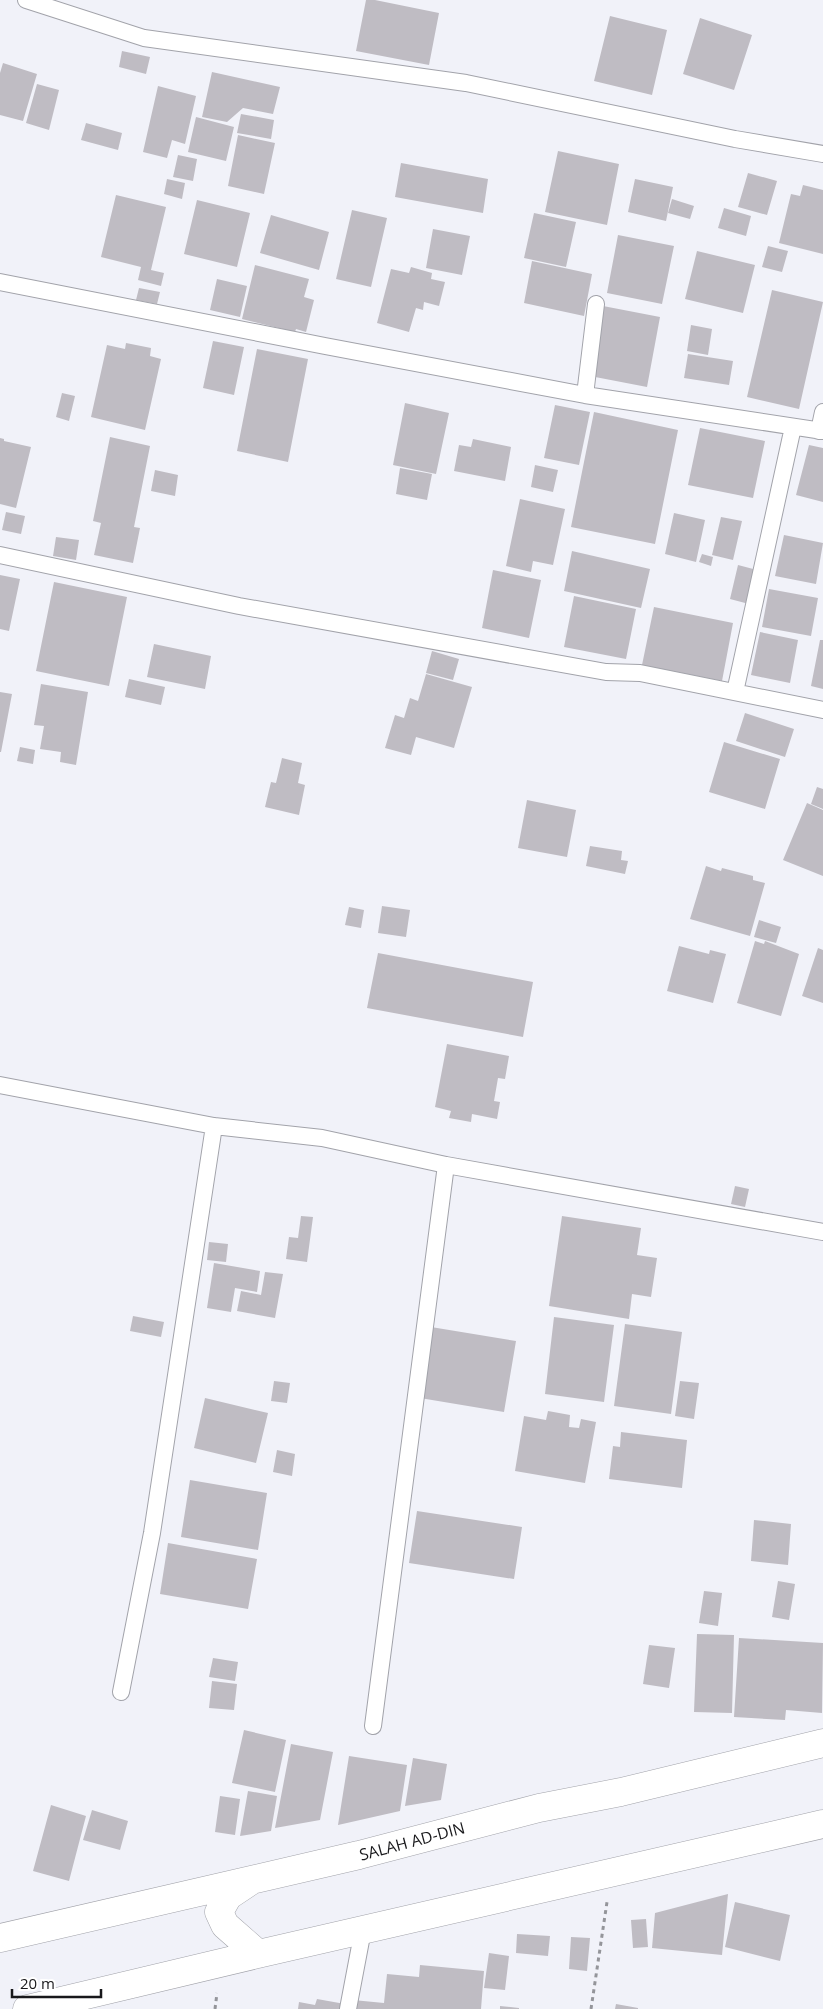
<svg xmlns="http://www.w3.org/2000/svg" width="823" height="2009" font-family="'Open Sans',sans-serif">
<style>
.building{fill:#bfbcc3}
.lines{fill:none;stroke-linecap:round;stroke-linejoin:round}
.service-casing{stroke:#a2a3aa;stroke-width:18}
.trunk-casing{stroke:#a2a3aa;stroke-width:29}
.path{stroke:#94959a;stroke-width:3;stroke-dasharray:4 4;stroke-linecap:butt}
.service{stroke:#fff;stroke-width:16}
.trunk{stroke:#fff;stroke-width:28}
.labels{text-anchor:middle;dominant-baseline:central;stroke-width:5;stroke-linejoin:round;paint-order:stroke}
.street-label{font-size:16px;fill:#18181b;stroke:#fff}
</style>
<rect width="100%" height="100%" fill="#f1f2f9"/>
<path class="building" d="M366,0H375L439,13L429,65L356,51Z
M610,16L667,30L652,95L594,81Z
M700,18L752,35L734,90L683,74Z
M122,51L150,57L146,74L119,67Z
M3,63L37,74L23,121L0,115V73Z
M212,72L280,87L273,114L243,108L227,122L202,117Z
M37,84L59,90L49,130L26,123Z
M158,86L196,96L185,144L172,140L167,158L143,152Z
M241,114L274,120L271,139L237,133Z
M196,117L234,127L226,161L188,152Z
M86,123L122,133L118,150L81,140Z
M238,135L275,143L264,194L228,186Z
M558,151L619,164L607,225L545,212Z
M178,155L197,159L193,181L173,177Z
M401,163L488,179L483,213L395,197Z
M748,173L777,181L767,215L738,207Z
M167,179L185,183L182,199L164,194Z
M635,179L673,187L666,221L628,212Z
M803,185L823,190V254L779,243L791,194L800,196Z
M116,195L166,207L151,270L164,273L161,286L138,280L141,267L101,257Z
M672,199L694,206L690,219L668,213Z
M197,200L250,213L237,267L184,254Z
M724,208L751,216L746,236L718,228Z
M352,210L387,218L371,287L336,279Z
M534,213L576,222L566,267L524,258Z
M271,215L329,232L319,270L260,253Z
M433,229L470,236L462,275L426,268Z
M618,235L674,246L662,304L607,293Z
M768,246L788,251L782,272L762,267Z
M697,251L755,265L743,313L685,299Z
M532,261L592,274L584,316L524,303Z
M255,265L309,279L304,297L314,300L306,332L296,329L295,332L242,319Z
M411,267L432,273L431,279L445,282L439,306L424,302L423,310L416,308L409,332L377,323L391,269L409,273Z
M217,279L247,286L240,317L210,310Z
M139,288L160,292L157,304L136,300Z
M772,290L823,302L799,409L747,397Z
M603,306L660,317L647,387L590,376Z
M691,325L712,329L708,355L687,351Z
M213,341L244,347L234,395L203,388Z
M126,343L151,348L150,356L161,359L145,430L91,417L107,345L125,349Z
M257,349L308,359L288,462L237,451Z
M688,354L733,361L729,385L684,378Z
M62,393L75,396L69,421L56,417Z
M405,403L449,413L436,474L393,465Z
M555,405L590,412L579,465L544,458Z
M594,412L678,430L655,544L571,527Z
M700,428L765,441L753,498L688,485Z
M110,437L150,446L134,527L140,528L133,563L94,555L101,523L93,521Z
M0,438L4,439V441L31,447L16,508L0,504Z
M473,439L511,447L505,481L454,471L459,445L471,447Z
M809,445L823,448V502L796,495Z
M535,465L558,470L553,492L531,487Z
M400,468L432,474L427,500L396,494Z
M155,470L178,475L175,496L151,491Z
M520,499L565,509L553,565L533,561L531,572L506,566Z
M6,512L25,516L21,534L2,530Z
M674,513L705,520L696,562L665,554Z
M721,517L742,521L733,560L712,555Z
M784,535L823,543L816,584L775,576Z
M56,537L79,540L76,560L53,556Z
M572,551L650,569L641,608L564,591Z
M702,554L713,557L711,566L699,562Z
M738,565L757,570L749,604L730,599Z
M493,570L541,580L529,638L482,628Z
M0,575L20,579L9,631L0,629Z
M54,582L127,597L109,686L36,671Z
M769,589L818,598L811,636L762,627Z
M574,596L636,609L626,659L564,647Z
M654,607L733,623L722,681L642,665Z
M760,632L798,640L790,683L751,675Z
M820,640H823V689L811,686Z
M154,644L211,656L205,689L147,677Z
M432,651L459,659L453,680L426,673Z
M426,674L472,687L454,748L416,737L411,755L385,748L395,715L404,718L410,698L418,701Z
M129,679L165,687L161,705L125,697Z
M41,684L88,692L76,765L60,762L61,752L40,749L44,726L34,725Z
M0,692L12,694L1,752H0Z
M745,713L794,729L785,757L736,741Z
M724,742L780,759L765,809L709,792Z
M20,747L35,750L33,764L17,761Z
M282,758L302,763L298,783L305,785L299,815L265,807L271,782L276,783Z
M817,787L823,789V809L811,804Z
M527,800L576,810L567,857L518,848Z
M807,803L823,810V876L783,860Z
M590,846L622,851L621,860L628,861L625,874L586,866Z
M706,866L721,871L722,868L753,876V880L765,883L750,936L690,919Z
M382,906L410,910L406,937L378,933Z
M349,907L364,910L361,928L345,925Z
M759,920L781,927L776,943L754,937Z
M755,941L764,944L765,941L799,954L781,1016L737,1003Z
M679,946L709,954L710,950L726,954L713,1003L667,991Z
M818,948L823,950V1003L802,996Z
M378,953L533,982L523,1037L367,1008Z
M447,1044L509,1056L505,1079L498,1078L494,1101L500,1102L497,1119L472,1114L471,1122L449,1118L451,1111L435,1107Z
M735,1186L749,1189L745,1207L731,1204Z
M301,1216L313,1217L307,1262L286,1259L289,1237L298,1238Z
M562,1216L641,1228L637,1255L657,1258L651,1297L632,1294L629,1319L549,1306Z
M209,1242L228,1244L226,1262L207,1260Z
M214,1263L260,1271L257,1292L235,1288L231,1312L207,1308Z
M265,1272L283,1274L275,1318L237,1311L241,1291L261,1295Z
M133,1316L164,1322L161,1337L130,1331Z
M554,1317L614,1325L604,1402L545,1394Z
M625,1324L682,1332L671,1414L614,1406Z
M431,1327L516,1341L504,1412L420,1398Z
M274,1381L290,1383L287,1403L271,1401Z
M680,1381L699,1383L694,1419L675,1416Z
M205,1398L268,1413L256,1463L194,1448Z
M548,1411L570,1415L569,1427L579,1428L581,1419L596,1422L585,1483L515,1471L524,1416L546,1420Z
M621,1432L687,1440L682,1488L609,1479L613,1446L620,1447Z
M277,1450L295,1454L292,1476L273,1472Z
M190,1480L267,1493L258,1550L181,1537Z
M417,1511L522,1527L514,1579L409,1563Z
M754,1520L791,1524L788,1565L751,1561Z
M168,1543L257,1559L248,1609L160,1594Z
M778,1581L795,1584L789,1620L772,1617Z
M704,1591L722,1593L718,1626L699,1623Z
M697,1634L734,1635L732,1713L694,1712Z
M739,1638L823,1643L822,1713L786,1710L785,1720L734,1717Z
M649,1645L675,1648L669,1688L643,1684Z
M213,1658L238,1662L235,1681L209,1677Z
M212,1681L237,1684L234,1710L209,1708Z
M244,1730L286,1740L275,1792L232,1783Z
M291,1744L333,1752L320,1820L275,1828Z
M349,1756L407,1765L400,1811L338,1825Z
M413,1758L447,1764L441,1800L405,1806Z
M248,1791L277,1796L271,1831L240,1836Z
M220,1796L240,1799L235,1835L215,1832Z
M51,1805L86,1816L69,1881L33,1871Z
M92,1810L128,1821L120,1850L83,1840Z
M728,1894L722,1955L652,1948L655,1913Z
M735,1902L790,1915L780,1961L725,1947Z
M646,1919L648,1947L633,1948L631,1920Z
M517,1934L550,1936L548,1956L516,1953Z
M571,1937L590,1938L587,1971L569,1969Z
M489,1953L509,1956L505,1990L484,1988Z
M420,1965L484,1971L481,2009H352L353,2000L384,2003L387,1974L419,1977Z
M317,1999L345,2004L344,2009H298L299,2002L315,2005Z
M616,2004L638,2008V2009H615Z
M500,2006L519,2008V2009H500Z"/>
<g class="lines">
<defs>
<path id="service" d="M26,0L144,38L466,83L735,139L823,154
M0,282L325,346L585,395L823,431
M585,395L596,304
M819,431L823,412
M0,555L239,606L606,672L640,673L823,710
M735,692L793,427
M0,1085L214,1126L322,1138L446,1165L823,1232
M121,1692L152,1533L214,1126
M373,1726L446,1165
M348,2009L363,1930"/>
<path id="trunk" d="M249,1882L228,1896L219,1912L225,1925L258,1954
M0,1938L359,1855L539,1808L621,1792L823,1743
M27,2009L258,1954L823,1824"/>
</defs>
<use href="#service" class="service-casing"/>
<use href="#trunk" class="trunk-casing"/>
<path class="path" d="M215,2009L217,1993
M591,2009L607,1902"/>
<use href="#service" class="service"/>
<use href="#trunk" class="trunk"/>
</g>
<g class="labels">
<g class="street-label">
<text transform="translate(412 1841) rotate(-15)">SALAH AD-DIN</text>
</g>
</g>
<path d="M12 1989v8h89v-8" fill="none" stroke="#18181b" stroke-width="2.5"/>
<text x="20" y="1989" font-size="15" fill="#18181b" stroke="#ffffff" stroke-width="4" paint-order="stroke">20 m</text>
</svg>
